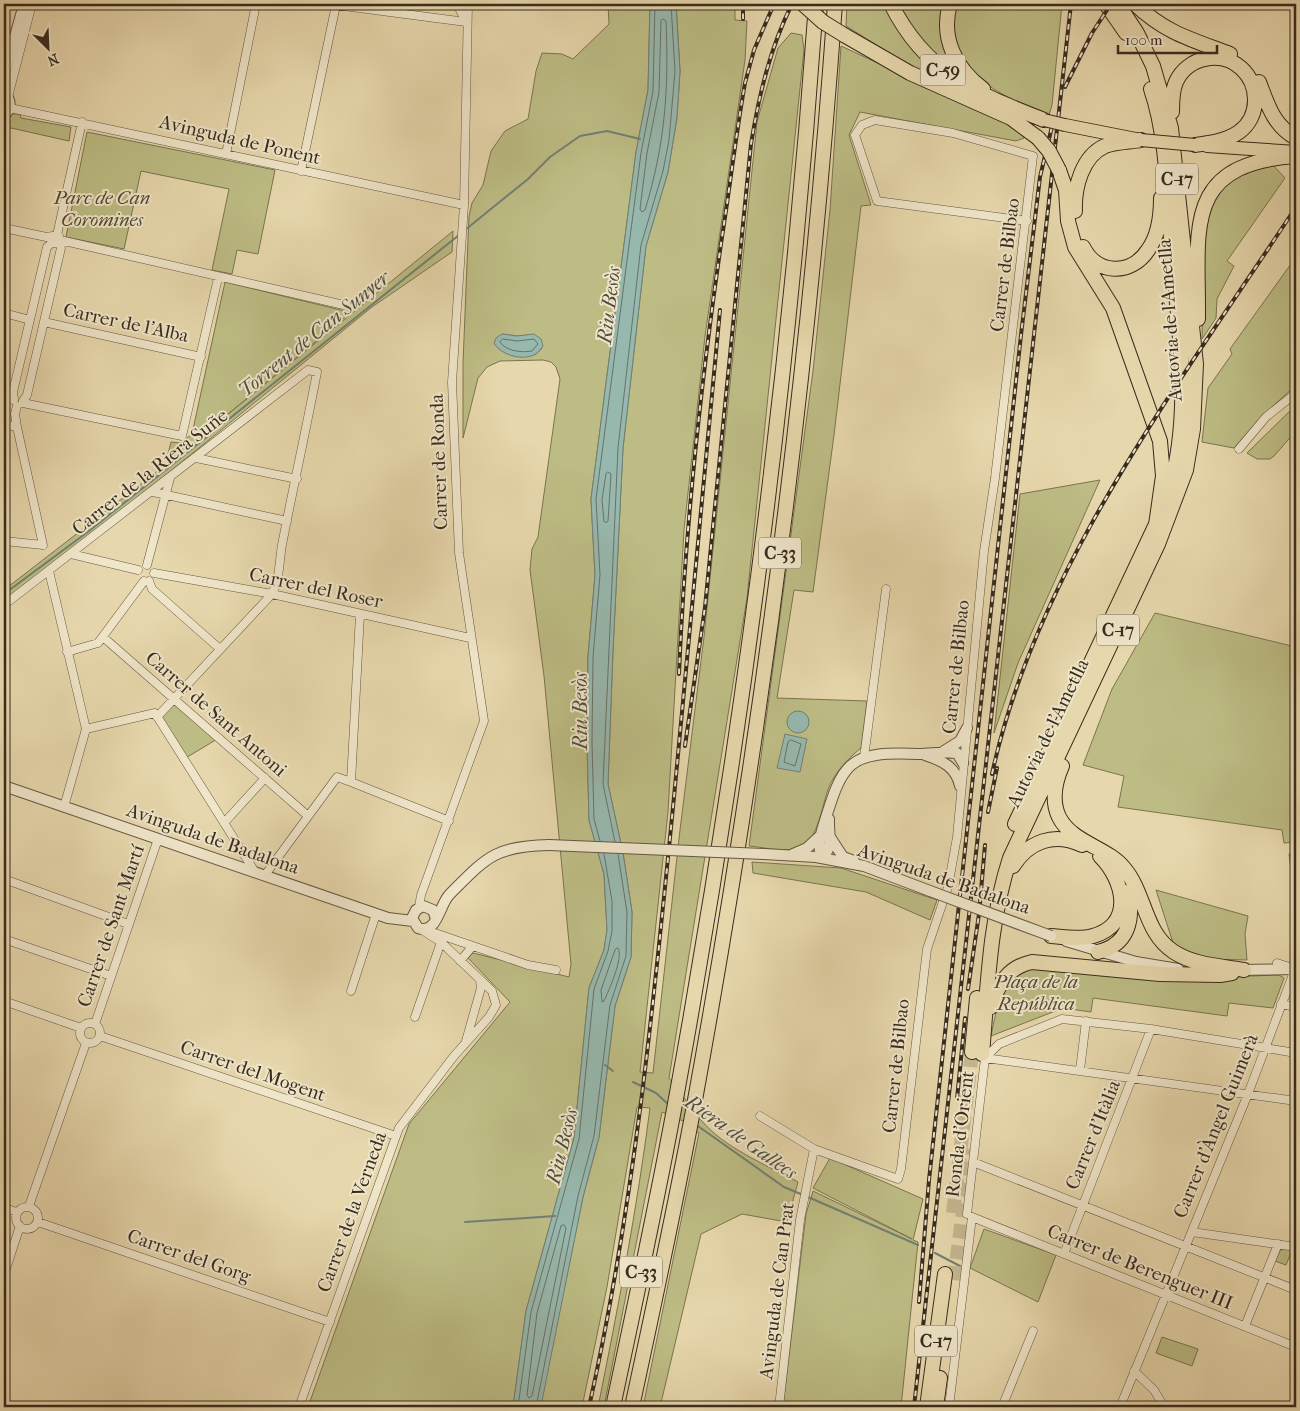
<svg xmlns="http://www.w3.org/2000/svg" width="1300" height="1411" font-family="'IM FELL French Canon',serif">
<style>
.green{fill:#bdbc84;stroke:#7a7450;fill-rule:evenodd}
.water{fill:#97b8ae;stroke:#718074}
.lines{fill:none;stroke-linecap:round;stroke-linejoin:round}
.shore{stroke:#687266;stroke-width:1}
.stream{stroke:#718074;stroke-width:2}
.motorway-tunnel{stroke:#c4b58f;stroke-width:14;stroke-dasharray:14 7;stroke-linecap:butt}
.minor-casing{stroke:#645741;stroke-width:9}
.tertiary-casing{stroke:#645741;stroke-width:12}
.trunk-casing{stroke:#382c1d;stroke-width:14}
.motorway-casing{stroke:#382c1d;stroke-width:16}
.minor{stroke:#efe5c9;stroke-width:8}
.tertiary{stroke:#efe5c9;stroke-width:10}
.trunk{stroke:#e7d7ac;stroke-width:12}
.motorway{stroke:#e7d7ac;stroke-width:14}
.rail-casing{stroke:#382c1d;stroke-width:4}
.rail{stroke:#efe5c9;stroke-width:2;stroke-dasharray:5.5;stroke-linecap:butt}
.tertiary-bridge-casing{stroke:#645741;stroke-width:12;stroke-linecap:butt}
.trunk-bridge-casing{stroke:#382c1d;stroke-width:14;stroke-linecap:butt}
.motorway-bridge-casing{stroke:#382c1d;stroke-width:16;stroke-linecap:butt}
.tertiary-bridge{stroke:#efe5c9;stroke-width:10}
.trunk-bridge{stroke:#e7d7ac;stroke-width:12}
.motorway-bridge{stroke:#e7d7ac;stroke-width:14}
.labels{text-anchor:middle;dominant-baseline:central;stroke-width:4;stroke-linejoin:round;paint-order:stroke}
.shield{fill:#efe5c9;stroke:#6f6451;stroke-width:1}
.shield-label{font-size:18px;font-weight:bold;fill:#382c1d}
.street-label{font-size:19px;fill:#382c1d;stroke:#efe5c9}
.park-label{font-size:19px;font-style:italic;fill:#534932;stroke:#efe5c9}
.water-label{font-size:20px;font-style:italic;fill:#504f41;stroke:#efe5c9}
</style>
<rect width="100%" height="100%" fill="#e7d7ac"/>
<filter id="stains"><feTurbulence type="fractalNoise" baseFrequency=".004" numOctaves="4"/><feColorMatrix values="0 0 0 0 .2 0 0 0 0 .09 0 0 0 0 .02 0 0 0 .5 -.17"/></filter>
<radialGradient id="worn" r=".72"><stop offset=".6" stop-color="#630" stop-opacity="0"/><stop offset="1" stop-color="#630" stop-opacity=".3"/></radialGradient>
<path class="green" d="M608,4H650L648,90L636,152L591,499L595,575L588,657L587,742L589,820L604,874L607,930L604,950L589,988L574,1138L526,1311L513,1407H308L409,1124L510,1002L468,958L473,953L569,977L571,964L544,676L530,570L532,549L538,537L560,379L556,367L551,362L543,360L500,361L487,367L478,378L463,438V363L469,216L472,203L483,185L491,151L505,131L528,119L536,71L542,53L562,54L573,59L609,24ZM502,334L517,336L529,335L542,348C540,350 538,353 536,354C524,360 504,355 496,346Z
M676,4H735V20L747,21L745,60L705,336L684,530L668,812L640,1072L653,1073L680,830L704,637L757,122L778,48L791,33L802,35L804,50L747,598L669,1078C681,1091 689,1107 701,1120C723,1147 768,1166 798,1182L787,1222L742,1214L701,1234L660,1407H643L699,1133L683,1121L662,1112L604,1407H598C618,1308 637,1209 650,1108L637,1107L607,1287L582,1407H540L583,1197L599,1137L615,1006L631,957L632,912L623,853L608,784L613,650L623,448L646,246L668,172L677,117L680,71Z
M847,4H885L962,90L909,65L846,26Z
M899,4H943C939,19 940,45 948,59C952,67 961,74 966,81C933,55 920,41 899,4Z
M956,4H1062L1052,105L1049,115C1009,99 958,79 952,31C951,22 954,12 956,4Z
M841,46L1020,129L1024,138L1016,141L860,112L849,135L871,205L861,206L834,435L813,592L794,590L777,698L867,701L861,748C850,757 841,766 833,779C820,800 822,843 795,849C781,852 762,847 749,846L813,371L830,210Z
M13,114H20L21,118L71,127L69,141L11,128L6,130L4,135V120Z
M87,132L275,170L258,254L237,250L232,274L212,270L229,189L141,171L124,249L66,237Z
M1271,163L1285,178L1227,261L1234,266L1217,299L1216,318L1202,339L1204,223L1213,196L1233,176Z
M453,231L452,252L372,307L140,496L4,600V590L176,457L168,454L171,442L181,443L192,434L225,282L345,311L354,303L361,304L216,424Z
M1296,257V385L1260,418L1234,448L1202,442L1208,388L1232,354L1230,349Z
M1296,405V431L1274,456L1270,459H1257L1247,453Z
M1100,480L1018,663L994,733L1020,494Z
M1155,613L1296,647V842L1284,843L1282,830L1118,807L1124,776L1083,765L1112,689Z
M171,701L219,738L184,759L159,715Z
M1296,853V906L1289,854Z
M752,862L841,868L937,900L930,920L866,892L753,873Z
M1156,890L1248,916L1245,934L1247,960L1208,959L1174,946Z
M1030,969L1196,978L1279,975L1284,978L1273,1008L1229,1003L1227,1016L1093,998L1091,1012L1063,1008L991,1036C998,1004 998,984 1030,969Z
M830,1158L923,1199L913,1240L918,1242L901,1407H783L806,1214L813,1191L912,1239L813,1188Z
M984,1229L1056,1255L1038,1302L970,1268Z
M1281,1249L1292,1250L1286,1265L1275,1261Z
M1162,1337L1198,1349L1192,1366L1156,1353Z"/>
<path class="water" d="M650,4H676L680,71L677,117L668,172L646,246L623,448L613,650L608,784L623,853L632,912L631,957L615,1006L599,1137L583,1197L542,1401L540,1407H513L526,1311L574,1138L589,988L604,950L607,930L604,874L589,820L587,742L588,657L595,575L591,499L636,152L648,90Z
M502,334L517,336L534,334L541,339L543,346C540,350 536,355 531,356C519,360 500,354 494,343L496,338Z
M787 722a11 11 0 1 1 22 0a11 11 0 1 1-22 0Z
M785,734L807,739L800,772L777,768Z"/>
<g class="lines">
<path class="shore" d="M663,19L666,21C669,90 665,144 645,210L642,212L640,209L647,153L659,92L661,21Z
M503,339L517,341L534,339L538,344L532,351C522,353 505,351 500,342Z
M608,472L611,474L608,521L606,523L604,521L602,500L606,474Z
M791,740L801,744L795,766L784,762L788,742Z
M600,841L594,819L592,742L593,657L600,575L596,499L641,153L653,91L655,4
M615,842L603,784L618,448L641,245L663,171L669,140L675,71L671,4
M618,948C624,957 609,990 604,1001L602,1002L601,990L615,950Z
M564,1225L566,1228L532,1396L529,1398L527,1395L537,1313L561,1226Z
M518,1407L531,1312L579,1139L594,989L608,951L612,931V901L604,854
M536,1407L578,1196L594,1136L610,1005L626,956L627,912L618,854"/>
<path class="stream" d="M465,230L528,179L550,157L580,136L607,131L640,139
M4,594L89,531L459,235
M605,1065L613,1071
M633,1082L656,1093L669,1105
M695,1124L784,1187L803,1195
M808,1197L918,1245
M465,1222L555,1216
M935,1253L960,1266"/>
<path class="motorway-tunnel" d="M953,1213L972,1052
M954,1280L971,1149"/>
<defs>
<path id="minor" d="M457,4L466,22
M8,97L32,4
M10,108L464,205
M226,154L256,4
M301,171L336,5L466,22
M4,228L51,238
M57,235L82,122
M60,240L344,305
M4,313L30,320
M44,322L201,357
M4,398L14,400
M14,399L13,392L47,247L52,243
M23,401L27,395L61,248L59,243V236H52V243H59
M23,403L182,436L218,278
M4,424L17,427
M1239,449L1266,417L1296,393
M196,458L297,479
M153,492L287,521
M4,541L43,545L17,427L15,414L17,406
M71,554L138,570
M147,565L170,478
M49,571L86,729L64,807
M154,573L272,594L470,638
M149,581L152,589L220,649
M4,605L308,370L317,372C306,430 293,488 282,545C279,562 280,579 272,594L157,717
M103,637L308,816
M67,652L98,643L144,581
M86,729L155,713L255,872
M864,758L886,589
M351,782L449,821
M224,823L265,778
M265,875L337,777L351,782L360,615
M4,879L128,924
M419,907L421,895L484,721L459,553L452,382L464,205L468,4
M435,933L528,965L556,970
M4,939L111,976
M460,961L472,947
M351,991L376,914
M4,1001L81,1028
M1281,1004L1296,1007
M415,1017L441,942
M80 1033a10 10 0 1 1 20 0a10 10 0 1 1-20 0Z
M95,1024L158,839
M100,1036L396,1136
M466,1041L481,988L480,980
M985,1058L999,1044L1062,1019L1151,1029L1296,1053
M985,1058L1296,1101
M1080,1070L1086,1021
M760,1116L814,1149L898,1179L901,1169L927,949L948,887L957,837L984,551L995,478L1033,156L953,133L875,120L862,125L855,135L877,201L1027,221
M973,1162L1296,1290
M29,1206L86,1043
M16 1218a11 11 0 1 1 22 0a11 11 0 1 1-22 0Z
M4,1208L17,1212
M967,1214L985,1058
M38,1222L330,1322
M1192,1232L1296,1247
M1064,1254L1151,1029
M4,1275L20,1226
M1245,1326L1278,1244
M1134,1371L1154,1390L1164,1407
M299,1407L399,1128L454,1056L489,1017L496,1005L492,991L441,942L422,930
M779,1407L800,1220L814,1149
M949,1407L972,1217L1296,1347
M1002,1407L1033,1331
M1120,1407L1248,1094L1295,969L1277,963"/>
<path id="tertiary" d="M4,76L24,4
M4,93C11,99 12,109 4,115
M944,751L960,741L967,728
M925,755C943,761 956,767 960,786
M4,786L388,918L413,921
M830,837L843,857L854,861
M764,854L816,857L864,866L930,891
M793,854L807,848L820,836
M820,858C835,850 828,833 829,819
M826,859C815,850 820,838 823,827C843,762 847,751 918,754C931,754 944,751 957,753L963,763
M436,919L433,910L423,906L416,910L412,918L418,928C437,935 439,906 449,895C486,858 494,846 549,845
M1066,941L1136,962L1178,969
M1237,970L1296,969"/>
<path id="trunk" d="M1065,125L1136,139
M1207,146L1296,152"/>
<path id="motorway" d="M891,4C926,74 976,93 1044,120
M950,4C940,38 956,69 983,89
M1106,4L1126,33
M1135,4C1165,33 1193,40 1230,54
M844,35L910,73L1011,118L1038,138
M1259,82C1268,105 1273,125 1296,138
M1151,89C1167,136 1167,190 1171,239C1178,326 1194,411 1168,496
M1172,112C1172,102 1172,91 1176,82C1187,57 1221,50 1241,68C1260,85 1260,117 1239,132C1226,141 1210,143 1195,145
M1059,170L1066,190L1068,221L1075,247L1113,308L1160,441L1163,476L1156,525
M1075,211C1074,188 1082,156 1105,146C1116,142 1130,142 1141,140
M1083,247C1097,275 1131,276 1148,250C1159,235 1161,215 1161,198
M1198,319C1199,230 1181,164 1296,156
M1062,766C1055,782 1051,800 1059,817C1072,843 1107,847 1124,868C1146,894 1144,933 1174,952C1194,965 1221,966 1244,970
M1015,824L1158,520
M1013,866C1029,841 1054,832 1082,845
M1051,936C1064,937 1079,940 1093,936C1135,924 1124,880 1100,856
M1098,952C1128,945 1134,920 1128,892
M991,1007C998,984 1008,967 1032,962L1160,974L1220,975L1232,973
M972,1052L977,998
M982,1054C988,986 989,923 1010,858L1158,544L1186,470L1193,429L1196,364L1171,128L1153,66L1137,33L1118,4
M613,1407C635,1303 658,1198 677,1093C743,732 790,369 816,4
M632,1407C654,1305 676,1203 695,1100C761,737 809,371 835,4
M927,1407L945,1274
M936,1407L940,1378"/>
</defs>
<use href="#minor" class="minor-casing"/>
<use href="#tertiary" class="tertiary-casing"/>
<use href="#trunk" class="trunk-casing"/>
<use href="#motorway" class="motorway-casing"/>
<use href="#minor" class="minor"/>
<use href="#tertiary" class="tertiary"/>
<use href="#trunk" class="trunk"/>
<use href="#motorway" class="motorway"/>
<defs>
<path id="rail" d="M743,19V4
M1065,87L1092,33L1111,4
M679,674C685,528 701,382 722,237C730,186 736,134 745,83L754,50L774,4
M685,746L705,607L751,144C759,95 770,48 792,4
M992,774C1037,566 1181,382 1296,207
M988,812L997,768
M968,989L979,914L985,845
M957,1099L965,1018
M919,1302L929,1180L1021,335L1040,177L1053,122
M589,1407C634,1206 654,1001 674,797C689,635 705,473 720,310
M914,1407L1071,4"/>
</defs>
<use href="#rail" class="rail-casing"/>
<use href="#rail" class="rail"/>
<defs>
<path id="tertiary-bridge" d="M549,845L764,854
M930,891L1051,936"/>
<path id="trunk-bridge" d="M1044,120L1065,125
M1141,140L1195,145"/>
<path id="motorway-bridge" d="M803,4L823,22L844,35
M1038,138L1049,151L1059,170"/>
</defs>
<use href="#tertiary-bridge" class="tertiary-bridge-casing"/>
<use href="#trunk-bridge" class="trunk-bridge-casing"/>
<use href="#motorway-bridge" class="motorway-bridge-casing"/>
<use href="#tertiary-bridge" class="tertiary-bridge"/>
<use href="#trunk-bridge" class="trunk-bridge"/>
<use href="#motorway-bridge" class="motorway-bridge"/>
</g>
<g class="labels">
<g class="shield">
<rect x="920.5" y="54.5" width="45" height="31" rx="4"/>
<rect x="1156" y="163.5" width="42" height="31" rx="4"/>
<rect x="759" y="537.5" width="42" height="31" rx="4"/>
<rect x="1097" y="614.5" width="42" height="31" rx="4"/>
<rect x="620" y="1256.5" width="42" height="31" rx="4"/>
<rect x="915" y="1325.5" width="42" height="31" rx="4"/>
</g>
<g class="shield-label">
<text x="943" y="70">C-59</text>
<text x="1177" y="179">C-17</text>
<text x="780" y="553">C-33</text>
<text x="1118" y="630">C-17</text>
<text x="641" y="1272">C-33</text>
<text x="936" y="1341">C-17</text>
</g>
<g class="street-label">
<text transform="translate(240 140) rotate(13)">Avinguda de Ponent</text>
<text transform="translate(1005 265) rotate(-83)">Carrer de Bilbao</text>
<text transform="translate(1170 320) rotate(-94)">Autovia de l'Ametlla</text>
<text transform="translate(126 323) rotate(12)">Carrer de l'Alba</text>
<text transform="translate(439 462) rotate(-92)">Carrer de Ronda</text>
<text transform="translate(150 472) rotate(-38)">Carrer de la Riera Suñe</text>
<text transform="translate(316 588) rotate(12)">Carrer del Roser</text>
<text transform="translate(956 667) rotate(-84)">Carrer de Bilbao</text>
<text transform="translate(216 714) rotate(41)">Carrer de Sant Antoni</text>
<text transform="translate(1048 733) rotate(-64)">Autovia de l'Ametlla</text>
<text transform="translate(213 839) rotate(19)">Avinguda de Badalona</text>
<text transform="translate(944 879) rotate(19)">Avinguda de Badalona</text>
<text transform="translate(111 926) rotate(-71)">Carrer de Sant Martí</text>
<text transform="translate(896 1066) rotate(-84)">Carrer de Bilbao</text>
<text transform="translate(253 1071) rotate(19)">Carrer del Mogent</text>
<text transform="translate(1216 1126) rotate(-68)">Carrer d'Àngel Guimerà</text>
<text transform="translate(960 1134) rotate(-83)">Ronda d'Orient</text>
<text transform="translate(1093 1135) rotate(-68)">Carrer d'Itàlia</text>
<text transform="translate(352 1212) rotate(-70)">Carrer de la Verneda</text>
<text transform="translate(189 1256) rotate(19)">Carrer del Gorg</text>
<text transform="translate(1140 1267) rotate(22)">Carrer de Berenguer III</text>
<text transform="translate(777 1291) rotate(-83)">Avinguda de Can Prat</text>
</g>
<g class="park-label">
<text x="102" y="198">Parc de Can<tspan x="102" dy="22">Coromines</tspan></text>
<text x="1036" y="982">Plaça de la<tspan x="1036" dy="22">República</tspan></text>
</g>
<g class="water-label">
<text transform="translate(609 305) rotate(-83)">Riu Besòs</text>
<text transform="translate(314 334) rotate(-39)">Torrent de Can Sunyer</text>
<text transform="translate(580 711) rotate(-90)">Riu Besòs</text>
<text transform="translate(741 1137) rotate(35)">Riera de Gallecs</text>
<text transform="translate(562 1146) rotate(-76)">Riu Besòs</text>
</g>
</g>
<rect width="1300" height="1411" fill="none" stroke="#e7d7ac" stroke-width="20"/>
<rect x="5" y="5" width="1290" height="1401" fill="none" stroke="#382c1d" stroke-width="2.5"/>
<rect x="10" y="10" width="1280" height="1391" fill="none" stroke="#382c1d"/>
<g transform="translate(48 48) rotate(156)" stroke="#efe5c9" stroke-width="4" paint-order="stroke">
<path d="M0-4L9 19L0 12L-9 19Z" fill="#382c1d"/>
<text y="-8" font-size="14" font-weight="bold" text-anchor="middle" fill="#382c1d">N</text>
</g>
<path d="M1118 45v8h99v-8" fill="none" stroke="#382c1d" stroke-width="2.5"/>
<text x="1125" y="45" font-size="15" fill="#382c1d" stroke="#efe5c9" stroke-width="4" paint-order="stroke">100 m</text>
<rect width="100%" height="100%" filter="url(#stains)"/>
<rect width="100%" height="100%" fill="url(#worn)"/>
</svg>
